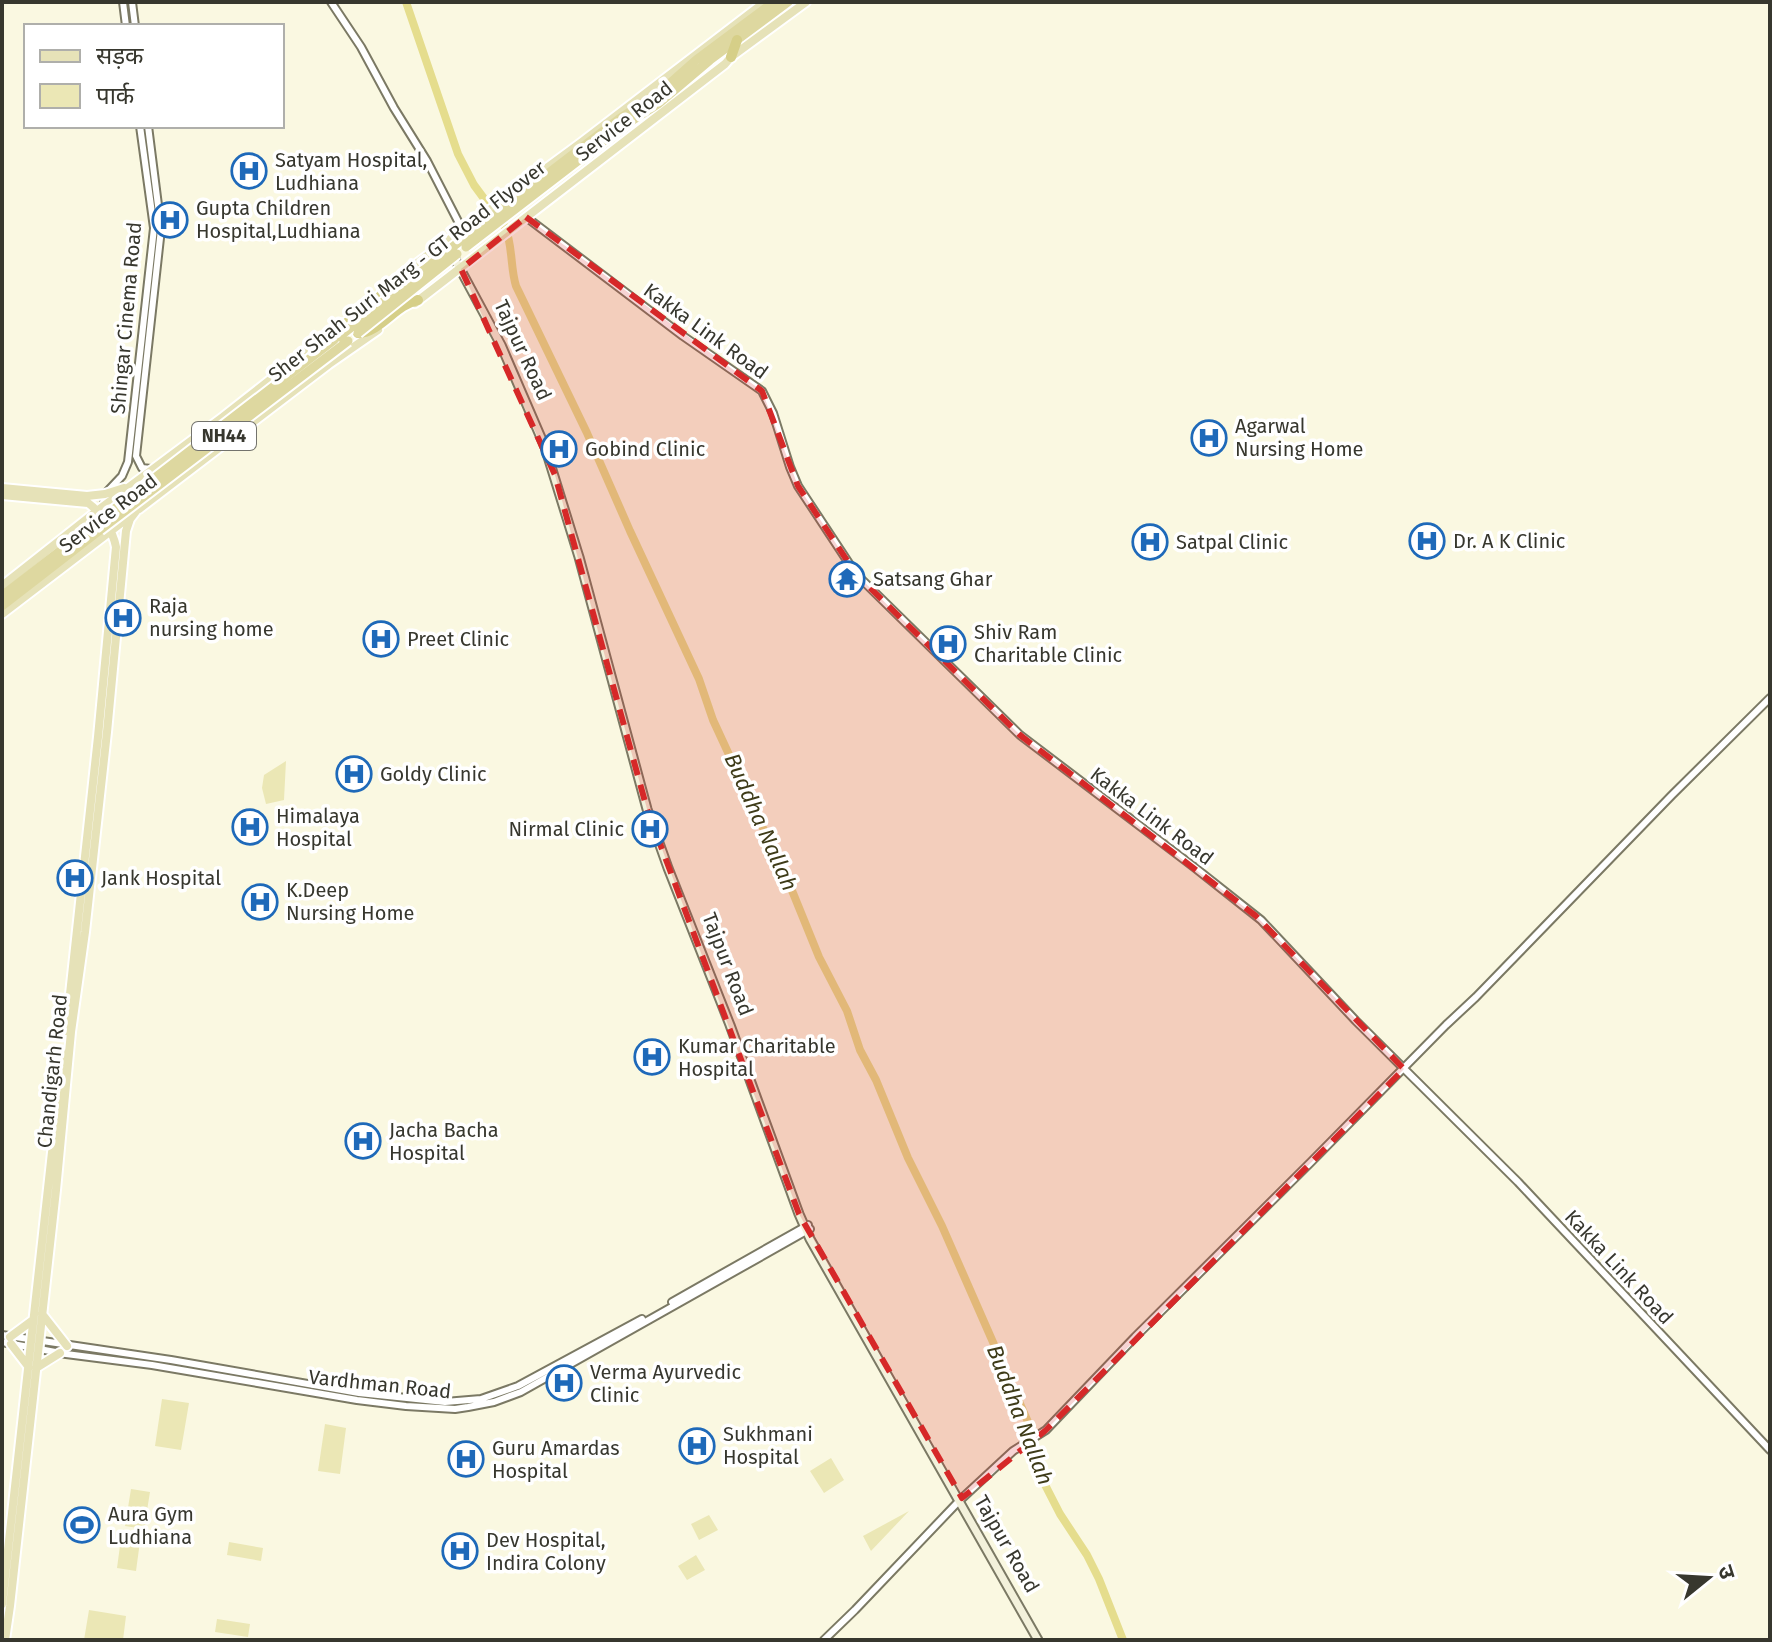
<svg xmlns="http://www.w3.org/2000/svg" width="1772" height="1642" font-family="'Fira Sans','Noto Sans Devanagari',sans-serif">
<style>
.green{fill:#ebe7b5}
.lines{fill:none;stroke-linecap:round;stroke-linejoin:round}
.river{stroke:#e5dd8d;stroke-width:8}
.tertiary-casing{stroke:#7b7964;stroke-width:10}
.secondary-casing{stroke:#7b7964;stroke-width:11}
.primary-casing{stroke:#fff;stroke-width:12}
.trunk-casing{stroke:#fff;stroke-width:13}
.motorway-casing{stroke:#fff;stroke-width:14}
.tertiary{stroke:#fff;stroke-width:6}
.secondary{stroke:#f3f1db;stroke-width:7}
.primary{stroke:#e6e2b8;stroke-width:8}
.trunk{stroke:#ded8a0;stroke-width:9}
.motorway{stroke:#d6cf88;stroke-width:10}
.trunk-bridge-casing{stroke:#fff;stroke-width:13;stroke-linecap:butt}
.trunk-bridge{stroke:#ded8a0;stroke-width:9}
.marked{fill:#d62828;fill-opacity:0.2;stroke:#d62828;stroke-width:6;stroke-dasharray:16 10;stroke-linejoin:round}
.labels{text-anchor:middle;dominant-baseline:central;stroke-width:7;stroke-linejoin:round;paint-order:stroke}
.shield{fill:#fff;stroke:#73736d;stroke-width:2}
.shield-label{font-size:18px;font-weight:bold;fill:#37372e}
.street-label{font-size:20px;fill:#37372e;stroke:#fff}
.poi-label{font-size:20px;fill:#37372e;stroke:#fff;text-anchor:start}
.water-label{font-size:22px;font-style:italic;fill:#3e3b18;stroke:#fff}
</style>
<rect width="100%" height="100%" fill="#faf8e1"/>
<path class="green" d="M286,761L284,800L266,804L262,788L264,775Z
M162,1399L189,1403L181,1450L155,1446Z
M325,1424L346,1428L340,1474L318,1471Z
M831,1458L844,1480L824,1493L810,1471Z
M131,1489L150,1492L144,1529L125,1526Z
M909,1511L871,1551L863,1536Z
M709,1515L718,1530L699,1540L691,1524Z
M122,1531L141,1534L136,1571L117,1568Z
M229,1542L263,1548L261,1561L227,1555Z
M696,1555L705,1570L687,1580L678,1566Z
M89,1610L126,1616L123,1640H84Z
M217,1619L250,1624L248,1637L215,1632Z"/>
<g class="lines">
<path class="river" d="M406,2L458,154L474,185L505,227C513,245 510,267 516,286L587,433L630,531L699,679L713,720L793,893L819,957L847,1011L860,1050L876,1080L908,1158L942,1226L1032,1431L1040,1475L1060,1514L1087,1555L1099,1579L1123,1640"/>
<defs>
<path id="tertiary" d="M123,2L126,26
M132,2L135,26
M331,2L361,47L394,108L427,161L463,231
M148,126L161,229L136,456L142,468L151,469
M526,217L683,336L762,391L773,413L790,467L798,486L856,574L1020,735L1194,867L1261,920L1356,1021L1518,1182L1770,1450
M104,506L105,494L122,476L128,462L154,228L140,126
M672,1302L808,1225
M2,1335L171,1360L359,1393L445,1402L481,1399L518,1386L642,1319
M2,1342L66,1354L152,1365L357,1400L406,1406L455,1409L468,1407L494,1402L521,1392L810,1229
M824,1640L855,1610L959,1501L1013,1451L1046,1430L1135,1337L1311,1162L1446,1025L1476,997L1672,795L1770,698"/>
<path id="secondary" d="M451,252L501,345L545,447L579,557L647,809L668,868L730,1025L799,1214L810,1239L1038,1640"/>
<path id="primary" d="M382,289L582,142L765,2
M415,303L725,64L731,57L806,2
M2,488L87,496L105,494L124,488C132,490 139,498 140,506L130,519L126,531L107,732L85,932L71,1032L56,1190L10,1606L5,1640
M2,495L88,503C101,512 113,531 116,547L98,737L66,1031
M139,509L329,364L378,330
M2,586L97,511L223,417L341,324
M2,614L129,517
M42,1314L67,1346
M10,1337L33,1320
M11,1344L28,1366
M36,1368L60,1353
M2,1604L63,1053"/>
<path id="trunk" d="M469,234L619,119L660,92L696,60L774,2
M475,240L622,127L658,104L710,60L788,2
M2,596L95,524
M2,606L100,530"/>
<path id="motorway" d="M731,57L737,40
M358,333C381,332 395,304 418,300
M339,337V329L382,295L384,288"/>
</defs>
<use href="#tertiary" class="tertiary-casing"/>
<use href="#secondary" class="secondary-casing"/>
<use href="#primary" class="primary-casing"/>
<use href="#trunk" class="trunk-casing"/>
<use href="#motorway" class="motorway-casing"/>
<use href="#tertiary" class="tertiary"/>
<use href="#secondary" class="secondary"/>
<use href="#primary" class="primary"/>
<use href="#trunk" class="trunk"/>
<use href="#motorway" class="motorway"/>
<defs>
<path id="trunk-bridge" d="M466,247L475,240
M358,333L457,254
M339,337L469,234
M95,524L334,340
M100,530L348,341"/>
</defs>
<use href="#trunk-bridge" class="trunk-bridge-casing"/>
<use href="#trunk-bridge" class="trunk-bridge"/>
</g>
<path class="marked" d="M526,217L762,391L798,486L856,574L1020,735L1256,916L1404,1069L1046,1430L962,1498L799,1214L647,809L555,475L461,269Z"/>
<defs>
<symbol id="hospital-ring" viewBox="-11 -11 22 22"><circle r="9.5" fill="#fff" stroke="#1e69b9" stroke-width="1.5"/><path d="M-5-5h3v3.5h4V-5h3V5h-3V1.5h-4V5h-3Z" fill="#1e69b9"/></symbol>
<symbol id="temple-ring" viewBox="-11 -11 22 22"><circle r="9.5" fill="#fff" stroke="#1e69b9" stroke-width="1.5"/><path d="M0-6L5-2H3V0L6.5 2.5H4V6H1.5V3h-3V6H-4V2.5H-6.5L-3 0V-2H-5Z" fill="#1e69b9"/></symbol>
<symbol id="stadium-ring" viewBox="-11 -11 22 22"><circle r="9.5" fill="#fff" stroke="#1e69b9" stroke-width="1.5"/><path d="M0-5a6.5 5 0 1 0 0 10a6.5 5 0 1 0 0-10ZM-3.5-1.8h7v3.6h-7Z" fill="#1e69b9"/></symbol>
</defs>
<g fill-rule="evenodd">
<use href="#hospital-ring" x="229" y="151" width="40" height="40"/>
<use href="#hospital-ring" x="150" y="200" width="40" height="40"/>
<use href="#hospital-ring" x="1189" y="418" width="40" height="40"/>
<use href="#hospital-ring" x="539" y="429" width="40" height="40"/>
<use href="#hospital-ring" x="1407" y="521" width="40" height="40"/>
<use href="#hospital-ring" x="1130" y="522" width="40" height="40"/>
<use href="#temple-ring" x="827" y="559" width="40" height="40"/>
<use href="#hospital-ring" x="103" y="598" width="40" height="40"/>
<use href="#hospital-ring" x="361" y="619" width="40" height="40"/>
<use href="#hospital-ring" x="928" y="624" width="40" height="40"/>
<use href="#hospital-ring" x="334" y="754" width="40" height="40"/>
<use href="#hospital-ring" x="230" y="807" width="40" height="40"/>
<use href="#hospital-ring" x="630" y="809" width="40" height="40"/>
<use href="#hospital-ring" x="55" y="858" width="40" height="40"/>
<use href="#hospital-ring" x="240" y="882" width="40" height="40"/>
<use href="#hospital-ring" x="632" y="1037" width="40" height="40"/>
<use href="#hospital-ring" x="343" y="1121" width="40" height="40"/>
<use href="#hospital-ring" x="544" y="1363" width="40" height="40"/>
<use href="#hospital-ring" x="677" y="1426" width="40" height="40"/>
<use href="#hospital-ring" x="446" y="1439" width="40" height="40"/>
<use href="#stadium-ring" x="62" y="1505" width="40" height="40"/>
<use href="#hospital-ring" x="440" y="1531" width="40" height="40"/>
</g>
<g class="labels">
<rect class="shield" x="192" y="422" width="64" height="28" rx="6"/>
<g class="shield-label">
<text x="224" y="436">NH44</text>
</g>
<g class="street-label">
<text transform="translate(624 121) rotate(-38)">Service Road</text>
<text transform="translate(407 271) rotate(-38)">Sher Shah Suri Marg - GT Road Flyover</text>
<text transform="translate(126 318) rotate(-85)">Shingar Cinema Road</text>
<text transform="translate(706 331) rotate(36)">Kakka Link Road</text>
<text transform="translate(523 350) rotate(65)">Tajpur Road</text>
<text transform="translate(108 513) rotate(-37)">Service Road</text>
<text transform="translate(1152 816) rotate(37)">Kakka Link Road</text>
<text transform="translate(728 964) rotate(69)">Tajpur Road</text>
<text transform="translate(52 1071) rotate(-84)">Chandigarh Road</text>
<text transform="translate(1619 1267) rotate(47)">Kakka Link Road</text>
<text transform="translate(380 1384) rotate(6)">Vardhman Road</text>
<text transform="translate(1007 1544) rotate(60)">Tajpur Road</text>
</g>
<g class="poi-label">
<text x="275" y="160">Satyam Hospital,<tspan x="275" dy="23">Ludhiana</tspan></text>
<text x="196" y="208">Gupta Children<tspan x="196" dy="23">Hospital,Ludhiana</tspan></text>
<text x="1235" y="426">Agarwal<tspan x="1235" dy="23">Nursing Home</tspan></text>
<text x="585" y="449">Gobind Clinic</text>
<text x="1453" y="541">Dr. A K Clinic</text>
<text x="1176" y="542">Satpal Clinic</text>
<text x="873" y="579">Satsang Ghar</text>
<text x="149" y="606">Raja<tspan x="149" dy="23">nursing home</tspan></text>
<text x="974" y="632">Shiv Ram<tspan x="974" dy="23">Charitable Clinic</tspan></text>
<text x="407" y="639">Preet Clinic</text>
<text x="380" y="774">Goldy Clinic</text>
<text x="276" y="816">Himalaya<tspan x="276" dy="23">Hospital</tspan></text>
<text x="624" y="829" text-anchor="end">Nirmal Clinic</text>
<text x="101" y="878">Jank Hospital</text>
<text x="286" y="890">K.Deep<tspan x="286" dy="23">Nursing Home</tspan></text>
<text x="678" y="1046">Kumar Charitable<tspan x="678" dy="23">Hospital</tspan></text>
<text x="389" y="1130">Jacha Bacha<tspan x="389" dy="23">Hospital</tspan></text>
<text x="590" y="1372">Verma Ayurvedic<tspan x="590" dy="23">Clinic</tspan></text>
<text x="723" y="1434">Sukhmani<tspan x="723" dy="23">Hospital</tspan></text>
<text x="492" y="1448">Guru Amardas<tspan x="492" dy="23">Hospital</tspan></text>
<text x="108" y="1514">Aura Gym<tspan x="108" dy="23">Ludhiana</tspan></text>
<text x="486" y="1540">Dev Hospital,<tspan x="486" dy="23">Indira Colony</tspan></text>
</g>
<g class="water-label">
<text transform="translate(761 822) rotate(66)">Buddha Nallah</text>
<text transform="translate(1020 1415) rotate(69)">Buddha Nallah</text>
</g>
</g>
<rect width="1772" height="1642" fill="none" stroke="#37372e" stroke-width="8"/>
<rect x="24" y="24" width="260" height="104" fill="#ffffff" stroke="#afafab" stroke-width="2"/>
<rect x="40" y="50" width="40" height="12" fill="#e6e2b8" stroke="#afafab" stroke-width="2"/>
<text x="96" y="64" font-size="24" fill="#37372e">सड़क</text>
<rect x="40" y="84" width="40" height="24" fill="#ebe7b5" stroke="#afafab" stroke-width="2"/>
<text x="96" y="104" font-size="24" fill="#37372e">पार्क</text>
<g transform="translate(1708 1578) rotate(72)" stroke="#ffffff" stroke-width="6" paint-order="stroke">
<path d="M0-6L14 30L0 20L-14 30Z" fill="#37372e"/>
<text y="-12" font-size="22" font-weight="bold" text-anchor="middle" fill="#37372e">उ</text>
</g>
</svg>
